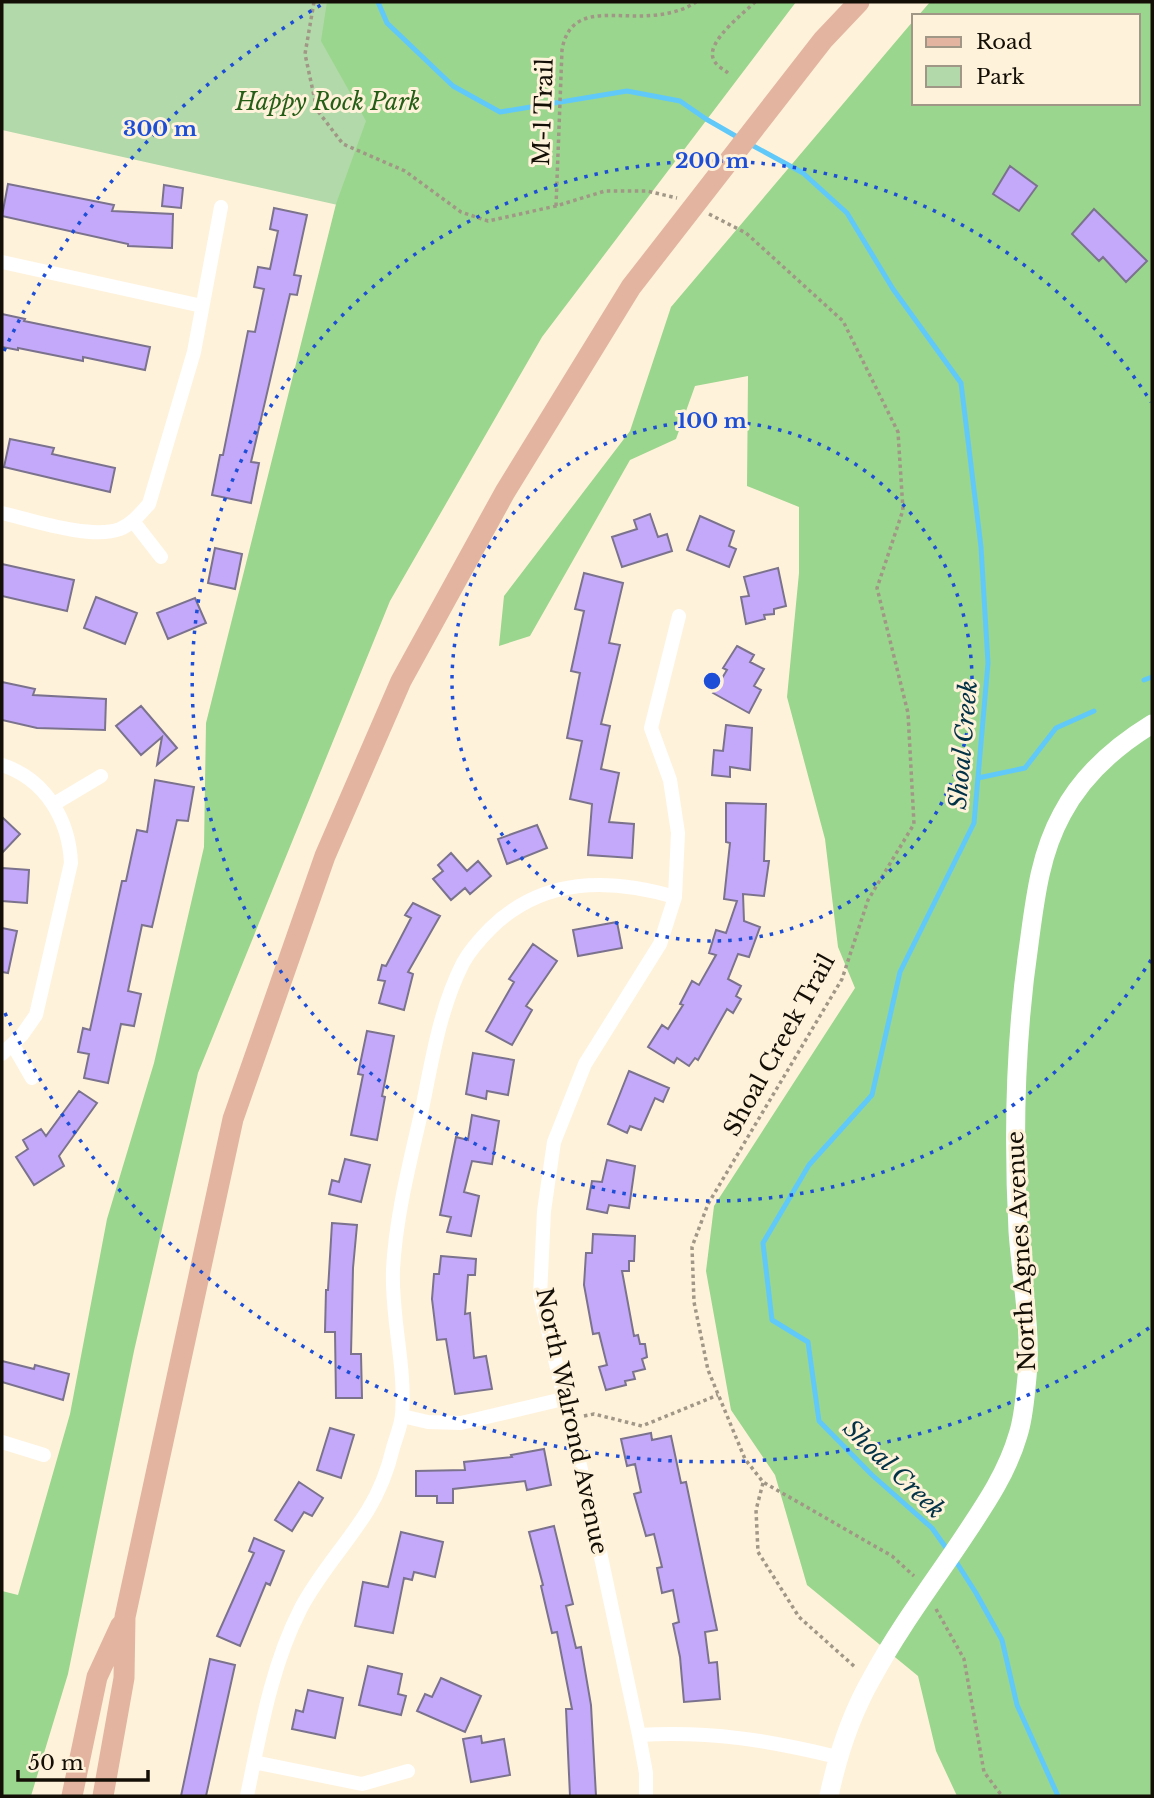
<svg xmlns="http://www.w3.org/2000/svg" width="1154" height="1798" font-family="'Libre Baskerville',serif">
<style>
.green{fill:#b2d9a9}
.forest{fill:#9ad68d}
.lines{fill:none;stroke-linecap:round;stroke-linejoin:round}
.stream{stroke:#61c9fa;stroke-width:5}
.building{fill:#c4a9fb;stroke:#7b738d;stroke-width:2}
.path{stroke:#a19786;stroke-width:3.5;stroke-dasharray:3.5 3.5;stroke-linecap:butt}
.street{stroke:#fff;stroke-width:14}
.secondary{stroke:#fff;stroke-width:19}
.primary{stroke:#e3b5a0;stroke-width:21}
.ring{fill:none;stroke:#1d4ed8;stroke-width:3.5;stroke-dasharray:3.5 7}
.labels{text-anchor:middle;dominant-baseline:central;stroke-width:6;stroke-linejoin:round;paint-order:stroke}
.park-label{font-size:23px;font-style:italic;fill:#255e17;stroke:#fff2db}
.street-label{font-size:23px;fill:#140f06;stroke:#fff2db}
.water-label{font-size:24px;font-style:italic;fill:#023246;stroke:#fff2db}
.centre{fill:#1d4ed8;stroke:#fff2db;stroke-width:3.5}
.ring-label{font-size:21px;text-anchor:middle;font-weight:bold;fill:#1d4ed8;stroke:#fff2db;stroke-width:6;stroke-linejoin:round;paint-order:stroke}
</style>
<rect width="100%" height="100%" fill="#fff2db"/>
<path class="green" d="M2,2H382L557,254L2,130Z"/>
<path class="forest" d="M327,2H796L542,337L390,601L198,1073L134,1351L68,1674L31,1796H2V1591L18,1595L70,1414L107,1219L154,1063L204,847L206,723L336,204L366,121L321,41Z
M930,2H1152V1796H957L936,1751L918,1676L807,1585L775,1475L731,1410L706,1271L714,1206L855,988L838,947L825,839L787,697L799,573V507L747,486L748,376L695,386L676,439L630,460L530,636L499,646L504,596L630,431L671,307L914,20V103H1138V16H918Z"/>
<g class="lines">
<path class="stream" d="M378,2L387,23L453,86L500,112L627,91L680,101L706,119L739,138
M748,143L803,173L847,213L893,289L961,383L981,547L988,663L974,823L900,972L872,1095L809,1165L763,1243L772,1320L808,1342L819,1421L872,1475L932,1528L949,1552
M1144,680L1152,677
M978,778L1025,768L1056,728L1094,711
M955,1560L976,1593L1002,1640L1017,1705L1058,1796"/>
</g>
<path class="building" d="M1010,166L1037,186L1019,211L993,194Z
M8,184L114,205L112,211L173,214L172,248L128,246V244L2,216Z
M164,185L183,188L181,208L162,206Z
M274,208L307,215L294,275L301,276L297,295L290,294L251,462L259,463L251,503L212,495L220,455H223L248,331L255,332L264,289L254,287L258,267L270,269L278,231L270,229Z
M1094,209L1147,261L1126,282L1103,257L1099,261L1072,234Z
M2,314L25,319L24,321L150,347L145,370L83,357V361L18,348V350L2,347Z
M10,439L54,448L52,454L115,468L110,492L4,467Z
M650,514L658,537L667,534L672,551L622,567L612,537L637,529L634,520Z
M700,516L734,531L729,546L736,549L729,567L687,550Z
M215,548L242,554L235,589L208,583Z
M2,564L74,580L67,611L2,596Z
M778,568L786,606L774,609V614L764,615L765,619L746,624L741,597L749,596L744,577Z
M584,573L623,583L609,643L620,645L601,724L610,726L601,769L619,773L609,822L634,824L632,858L588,855L592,804L570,799L582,741L567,738L580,673L571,671L584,611L575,609Z
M96,597L137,613L125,644L84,628Z
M195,598L206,623L168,639L157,613Z
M737,646L754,655L750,662L764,669L754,686L761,690L749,713L713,693L727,670L723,668Z
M2,682L35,689L33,695L106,699L105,730L37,728L2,720Z
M141,706L177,748L157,765L162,737L141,755L116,726Z
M726,725L752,728L750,770L730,767V777L712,775L714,750L723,751Z
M155,780L194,787L188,821L177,820L152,927L142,925L128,991L141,994L134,1026L121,1024L108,1083L84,1078L89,1054L78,1052L83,1028L90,1030L122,881H126L137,830L147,832Z
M726,803L766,804L764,861H769L764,896L743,894L744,921L760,927L749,957L738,954L728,979L741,986L736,996L741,999L733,1013L727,1009L698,1060L695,1058L689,1066L677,1058L674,1063L648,1047L662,1025L668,1029L683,1005L680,1004L692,981L699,985L716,955L709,953L716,930L726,933L737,901L724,899L730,843L726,842Z
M2,817L20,834L2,853Z
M537,825L547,848L507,864L498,839Z
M451,853L467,871L478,861L491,876L470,894L465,888L451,900L433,879L443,871L438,865Z
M2,868L29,870L27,903L2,901Z
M413,903L440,916L408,972L413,974L404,1010L379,1003L385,981L378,980L382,965L386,966L411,918L405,915Z
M617,922L622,948L578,956L573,930Z
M2,928L17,931L8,973L2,972Z
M533,944L557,961L526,1006L532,1010L512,1045L486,1031L514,982L509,979Z
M367,1031L394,1036L382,1096L385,1097L377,1140L351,1135L363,1075L358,1074Z
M473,1053L514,1060L508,1095L487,1091L486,1099L466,1094Z
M629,1071L669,1088L663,1102L655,1098L641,1130L630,1126L627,1133L608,1124Z
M79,1091L97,1103L59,1156L64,1166L34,1185L16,1157L28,1149L23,1140L41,1129L46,1136Z
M472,1115L499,1121L492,1164L472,1161L464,1192L479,1196L471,1236L447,1232L451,1217L440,1215L456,1137L468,1140Z
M345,1159L370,1165L361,1202L329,1194L332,1180L339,1182Z
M607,1160L635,1166L629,1208L609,1205L607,1213L587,1209L592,1181L602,1182Z
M332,1223L357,1225L353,1268L351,1354H361L362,1398H336L335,1332H325L326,1290H328Z
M593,1234L635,1236L634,1261H629V1271H622L634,1336L638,1335L640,1344H645L647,1357L642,1359L645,1369L633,1372L635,1379L625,1381L626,1385L606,1390L599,1367L607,1365L599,1333L593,1334L584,1285L586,1253H592Z
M441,1256L476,1259L475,1275H468L465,1314L470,1313L474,1358L486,1356L492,1389L455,1394L446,1339L437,1340L432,1299L434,1274H439Z
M2,1361L34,1369L35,1365L69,1374L63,1400L2,1382Z
M330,1428L354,1435L341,1478L317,1470Z
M651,1433L652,1440L671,1436L681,1483L686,1482L717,1630L705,1632L709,1663L717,1662L720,1699L684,1702L680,1657L673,1624L679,1622L673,1590L662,1593L657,1568L662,1567L654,1534L646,1536L634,1494L641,1492L635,1464L627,1466L621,1439Z
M544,1449L551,1485L527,1490L525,1481L453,1489V1503H437V1496H416V1471L465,1470L464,1462L512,1457L511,1455Z
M299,1482L323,1498L312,1516L304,1512L292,1531L275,1520Z
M554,1526L573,1604L566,1606L576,1648L581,1647L591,1705L596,1796H570L566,1709H572L557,1632L552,1633L541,1586L543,1585L529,1532Z
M401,1532L443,1542L435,1577L414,1572L412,1580L404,1578L393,1633L355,1626L363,1582L388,1587Z
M254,1538L284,1551L270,1585L266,1583L240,1646L217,1636L254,1553L249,1551Z
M210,1659L235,1665L206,1796H181Z
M368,1666L402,1674L398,1694L406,1696L401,1715L359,1705Z
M441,1678L481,1696L465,1732L417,1711L425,1694L432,1697Z
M308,1690L343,1698L335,1738L292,1729L296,1710L303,1712Z
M481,1736L482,1743L504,1739L510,1775L471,1782L463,1739Z"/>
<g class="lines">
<path class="path" d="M314,2L305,54L317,110L343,144L405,171L461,212L488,221L556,206L605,191H647L677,198
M728,73C723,69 715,65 713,58C707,41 744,13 755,2
M556,206L562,50C569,8 605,16 638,16C658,16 680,13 696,2
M709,214L746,233L843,321L898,432L903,510L877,588L908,713L914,824L868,900L842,979L708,1204L692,1247L694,1302L708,1370L745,1459L763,1482L892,1556L914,1576
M584,1416L594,1414L642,1426L718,1395
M763,1483L756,1510L758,1552L799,1617L855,1667
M936,1609L964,1659L984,1772L1002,1796"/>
<path class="street" d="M2,262L202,306
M2,513C32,520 91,540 120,529C132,524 140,514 149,504L194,352L221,207
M133,521L161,557
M2,765C45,779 69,819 71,863L36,1015L22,1035L2,1054
M54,804L101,776
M13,1045L32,1078
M402,1416L428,1422L461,1423L563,1399
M2,1442L44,1455
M639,1735C711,1731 768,1740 837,1757
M254,1762L362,1784L408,1771
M247,1796C260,1733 271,1666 301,1608C320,1572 347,1544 368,1510C379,1492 388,1469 393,1448C396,1437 401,1426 402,1415C406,1366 391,1318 393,1269C396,1215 410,1162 422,1109C432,1060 440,1008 463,963C470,950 481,938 491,928C543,877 609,878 675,897
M646,1796V1773L639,1735L595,1529L540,1296L544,1211L554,1142L585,1064L660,944L675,897L678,833L670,780L651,728L679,616"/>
<path class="secondary" d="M829,1796C838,1753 851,1714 873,1676C899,1628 933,1583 963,1538C985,1505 1007,1473 1018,1435C1024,1417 1025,1396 1027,1377C1032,1334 1021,1275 1018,1231C1013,1135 1015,1039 1029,944C1035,899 1040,854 1062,814C1082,776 1116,746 1152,724"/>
<path class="primary" d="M72,1796L97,1677L121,1625
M103,1796L124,1678L125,1617L233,1119L325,856L401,681L505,492L631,287L823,40L859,2"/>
</g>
<g class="ring">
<circle cx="712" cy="681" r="260"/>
<path d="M1151 960A520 520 0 1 1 1151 402"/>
<path d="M1149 1328A781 781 0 0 1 4 1011M4 351A781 781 0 0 1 321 5"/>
</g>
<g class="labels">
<g class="park-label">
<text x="328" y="102">Happy Rock Park</text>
</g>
<g class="street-label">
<text transform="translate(543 112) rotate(-88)">M-1 Trail</text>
<text transform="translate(779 1045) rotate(-61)">Shoal Creek Trail</text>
<text transform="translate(1021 1251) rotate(-93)">North Agnes Avenue</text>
<text transform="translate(572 1421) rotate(78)">North Walrond Avenue</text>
</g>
<g class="water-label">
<text transform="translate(963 745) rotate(-85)">Shoal Creek</text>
<text transform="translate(894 1469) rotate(44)">Shoal Creek</text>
</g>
</g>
<circle cx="712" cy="681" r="10" class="centre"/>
<g class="ring-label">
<text x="160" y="136">300 m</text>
<text x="712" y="168">200 m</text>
<text x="712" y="428">100 m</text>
</g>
<rect width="1154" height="1798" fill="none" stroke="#140f06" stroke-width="7"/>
<rect x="912" y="14" width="228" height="91" fill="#fff2db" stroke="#a19786" stroke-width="2"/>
<rect x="926" y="37" width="35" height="10" fill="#e3b5a0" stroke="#a19786" stroke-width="2"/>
<text x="976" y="49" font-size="21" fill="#140f06">Road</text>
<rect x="926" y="66" width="35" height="21" fill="#b2d9a9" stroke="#a19786" stroke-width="2"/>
<text x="976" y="84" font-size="21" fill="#140f06">Park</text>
<path d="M18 1770v10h130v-10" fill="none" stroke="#140f06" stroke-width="3.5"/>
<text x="28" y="1770" font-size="21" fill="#140f06" stroke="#fff2db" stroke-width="5" paint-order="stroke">50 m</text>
</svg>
